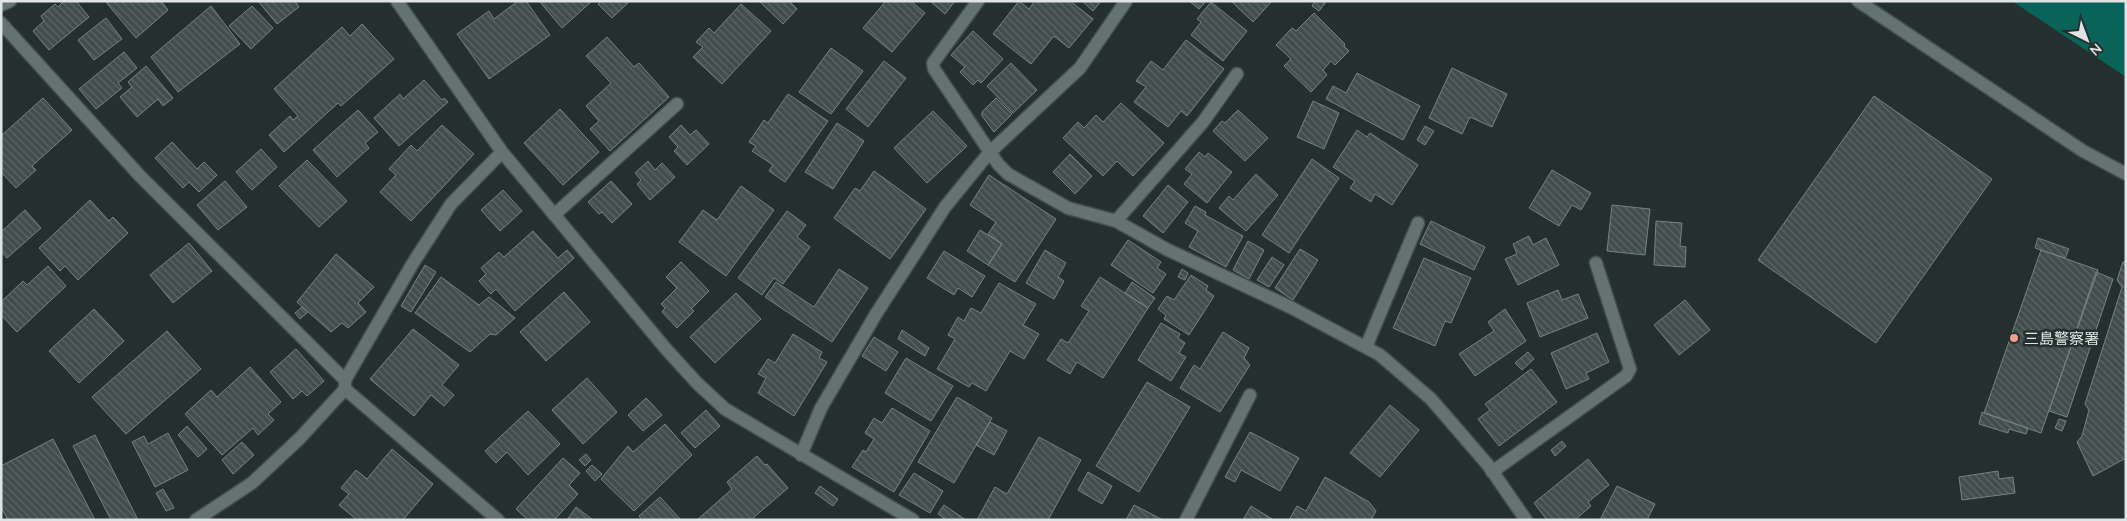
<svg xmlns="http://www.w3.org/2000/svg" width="2127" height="521" font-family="Quicksand,'Noto Sans JP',sans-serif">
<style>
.water{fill:#096359}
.building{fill:url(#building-back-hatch);stroke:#758380}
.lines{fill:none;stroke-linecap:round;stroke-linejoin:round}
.minor-casing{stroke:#434d4c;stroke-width:15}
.minor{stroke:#657370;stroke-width:12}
.poi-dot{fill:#f49d8b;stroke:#24302e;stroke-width:2}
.labels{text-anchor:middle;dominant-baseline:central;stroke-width:5;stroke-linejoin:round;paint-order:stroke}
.poi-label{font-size:15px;fill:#dee5e4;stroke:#24302e;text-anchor:start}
</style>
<defs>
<pattern id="building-back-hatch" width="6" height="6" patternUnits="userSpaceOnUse" patternTransform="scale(1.25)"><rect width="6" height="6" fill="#404d4a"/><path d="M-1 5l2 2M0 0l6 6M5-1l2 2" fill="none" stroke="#5b6664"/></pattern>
</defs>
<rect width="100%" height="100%" fill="#24302e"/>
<path class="water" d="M2012,1H2126V77Z"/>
<path class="building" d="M64,1H76L89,17L49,50L33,31L44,21L41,16L55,4L58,7Z
M105,1H161L168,10L136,38Z
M258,1H295L299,7L277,24Z
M518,1H526L550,35L489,79L457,34L489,11L494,19Z
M539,1H592L562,28Z
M601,1H630L612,18L598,4Z
M759,1H789L797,9L783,24Z
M886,1H911L925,13L892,52L863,28Z
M930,1H955L945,14Z
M1019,1L1029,9L1035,1H1070L1093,19L1069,48L1054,36L1031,64L993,34Z
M1082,1H1101L1093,11Z
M1189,1H1206L1199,9Z
M1231,1H1272L1253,22Z
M1315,1H1326V2L1319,11L1312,6Z
M1211,2L1247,31L1223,61L1191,35L1201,22L1197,19Z
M741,4L771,31L722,84L693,57L703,47L696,42L709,28L714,33Z
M211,6L240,44L178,92L151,57Z
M252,6L273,28L251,49L229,26Z
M1314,13L1345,44L1344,46L1349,51L1335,65L1331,61L1323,70L1327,75L1311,92L1284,66L1291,59L1276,45L1292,28L1296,31Z
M106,18L122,39L94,60L78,40Z
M362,24L394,59L341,106L338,103L284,152L269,135L290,116L293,120L298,116L274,89L342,27L350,36Z
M973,31L1003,59L981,83L978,80L973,85L960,72L965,67L951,55Z
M607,37L634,67L639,63L669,97L610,151L590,129L599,121L586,106L611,83L586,56Z
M1186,40L1224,69L1187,116L1181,111L1168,127L1134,102L1146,87L1136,81L1151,61L1163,70Z
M831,48L863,71L831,114L799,92Z
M124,52L137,68L118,83L122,88L96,109L79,89Z
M884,61L906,78L868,127L846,109Z
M1011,63L1037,90L1013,113L987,86Z
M146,66L173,98L163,106L158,99L137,117L120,97L132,87L128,82Z
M1452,68L1507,94L1492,127L1470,117L1462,134L1429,118Z
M1357,73L1420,106L1403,140L1326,99L1333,86L1346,93Z
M424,80L442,100L444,98L448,102L399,146L374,118L400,94L403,99Z
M788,94L828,121L785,182L769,171L773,165L752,151L756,146L749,142L764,120L768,123Z
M1874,96L1992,179L1876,343L1758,260Z
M43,98L72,130L32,166L36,170L16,188L1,172V136Z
M996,98L1012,114L994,132L982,116V112Z
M1313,101L1339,113L1324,149L1297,137Z
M1121,103L1164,143L1133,176L1117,161L1103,176L1063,138L1078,122L1084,128L1096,115L1103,122Z
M560,109L599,152L563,185L524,143Z
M358,110L378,132L365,143L369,148L337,177L313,150Z
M1238,110L1268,138L1245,161L1213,131L1222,121L1225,123Z
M933,111L967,146L927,183L894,148Z
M837,123L864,141L833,189L805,172Z
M442,125L474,154L411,221L380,192L396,175L389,169L411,145L417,151Z
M681,125L690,135L696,130L709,144L687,165L674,151L678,147L669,137Z
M1425,126L1434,131L1425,145L1417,140Z
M1357,130L1367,137L1370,133L1418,165L1392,205L1375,194L1371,202L1350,188L1355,181L1333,167Z
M172,142L197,169L204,162L217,175L199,192L189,182L183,188L155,158Z
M261,149L277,167L252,190L236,172Z
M1199,152L1205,157L1208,153L1232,172L1207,203L1184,184L1192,174L1185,169Z
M1070,154L1092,176L1075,194L1053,172Z
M1312,159L1339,178L1289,253L1262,235Z
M307,160L347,201L319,227L279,186Z
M648,161L655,170L662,163L675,177L650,200L637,184L641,180L635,173Z
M1552,170L1591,193L1581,210L1572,205L1559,226L1529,208Z
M874,171L926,209L890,259L834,218L855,188L860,191Z
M1256,174L1278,195L1246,231L1219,208L1229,196L1233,200Z
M989,175L1056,219L1015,282L988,265L1002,244L988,234L996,222L970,205Z
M225,181L247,207L218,230L197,205Z
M611,181L632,204L612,223L602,212L599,214L588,202Z
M1168,185L1188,202L1163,233L1143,216Z
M741,186L774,210L726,276L679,242L703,210L717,220Z
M503,190L522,211L500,231L481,210Z
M90,200L109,221L113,217L128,233L78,280L65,266L60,271L39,248Z
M1612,205L1650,209L1645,255L1607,251Z
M1195,206L1206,212L1205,215L1243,236L1226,267L1189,247L1198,231L1185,223Z
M25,210L41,228L7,258L1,251V232Z
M787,211L806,225L797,237L810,247L783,284L774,278L762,295L738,278Z
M1431,221L1485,247L1474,270L1420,244Z
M1656,221L1682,223L1680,246L1686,247L1685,267L1654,265Z
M980,230L1002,244L988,265L967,251Z
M533,231L558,258L567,250L574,258L515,311L496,289L491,294L479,281L486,274L481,268L499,252L504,257Z
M1529,236L1533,245L1546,238L1559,265L1518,285L1505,259L1517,254L1513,244Z
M2038,238L2069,249L2065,258L2035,248Z
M1128,240L1161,262L1157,268L1166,274L1153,293L1111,265Z
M1248,241L1264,250L1249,279L1233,270Z
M189,243L212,271L173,303L150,275Z
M1300,249L1318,260L1293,300L1275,288Z
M1045,250L1066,263L1058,277L1064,281L1054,299L1026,283Z
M2041,250L2098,270L2041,433L1984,413Z
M944,251L985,276L972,297L958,288L954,295L927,278Z
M336,254L374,287L358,303L366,312L348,328L342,323L331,332L297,302Z
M1272,257L1284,265L1269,287L1257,280Z
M1424,258L1471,278L1451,323L1445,321L1435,346L1393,328Z
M2126,261V458L2093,476L2077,442L2082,436L2089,410L2085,404L2122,287L2117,280L2123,262Z
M681,262L709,291L691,309L694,311L677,328L662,312L665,308L661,304L677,288L666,277Z
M425,265L436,272L411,312L401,306Z
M48,266L66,286L17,332L1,315V302L23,281L27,285Z
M839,269L868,288L832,342L765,297L776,282L814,307Z
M1182,269L1188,273L1185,280L1178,277Z
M2096,272L2113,279L2067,417L2049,411Z
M1191,275L1208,286L1206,290L1214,296L1189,335L1164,319L1166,315L1158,309L1167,296L1174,300Z
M441,277L479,305L489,297L515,318L496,335L490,334L470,352L415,313Z
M1100,277L1148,308L1103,378L1077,362L1070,374L1047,360L1061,339L1068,343L1089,311L1081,306Z
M1132,282L1155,298L1148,308L1125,293Z
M999,283L1036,304L1023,325L1039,334L1024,359L1010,351L986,391L972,383L969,387L937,369L955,339L948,335L958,317L964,321L971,308L981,313Z
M1558,290L1562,300L1578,294L1588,318L1540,337L1527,303Z
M564,292L590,322L546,361L520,332Z
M736,293L761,319L715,363L690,337Z
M1685,300L1710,330L1679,355L1654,325Z
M302,307L308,312L300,319L295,313Z
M94,309L124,341L79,383L49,351Z
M1505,309L1526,341L1475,376L1459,354L1494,331L1488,322Z
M1161,323L1180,334L1178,338L1185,343L1179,353L1186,357L1171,381L1138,360Z
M413,329L459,365L442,385L454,395L444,406L431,395L414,416L370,379Z
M902,330L929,348L925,356L898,339Z
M167,331L201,369L126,434L92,397Z
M1223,332L1249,348L1244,358L1250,365L1220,412L1180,388L1194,365L1200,369Z
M1597,333L1609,362L1586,373L1589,379L1566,389L1551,353Z
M793,334L822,352L819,358L827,362L794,416L758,393L766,378L758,374L768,359L775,363Z
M874,337L898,352L886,371L862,356Z
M296,349L324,381L307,396L302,391L293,399L270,372Z
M1528,352L1534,359L1522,370L1515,363Z
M906,358L953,386L931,421L885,393Z
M250,367L281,402L268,414L274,420L258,435L253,428L222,455L185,414L211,390L217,397Z
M1531,369L1557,402L1499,446L1478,419L1490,410L1485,404Z
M587,378L617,412L583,444L552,410Z
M1147,382L1190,407L1139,492L1096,466Z
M957,397L992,418L954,483L918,462Z
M646,398L662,415L643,431L628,415Z
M1390,405L1419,430L1380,477L1350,453Z
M892,408L930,431L894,492L852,467L863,450L866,452L874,439L865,433L874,418L882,423Z
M706,410L720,426L695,448L681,433Z
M528,411L560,444L528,475L507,452L496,463L485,451Z
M1982,412L2028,428L2026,434L2009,429L2008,433L1979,424Z
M2059,419L2066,421L2062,431L2055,428Z
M990,422L1007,431L994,455L976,445Z
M665,424L692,455L634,511L601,479L628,446L633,452Z
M187,426L207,449L198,457L178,435Z
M1250,432L1299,458L1280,491L1241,470L1235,482L1225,477Z
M168,433L188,470L155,487L132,442L144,436L148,444Z
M95,435L138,520H111L73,446Z
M1039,437L1081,460L1048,520H977L995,487L1007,494Z
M53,439L95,520H8L1,507V466Z
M1562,441L1566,446L1555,456L1551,450Z
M242,442L254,455L233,474L222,460Z
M392,449L433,484L403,520H357L339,505L349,494L341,488L356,470L367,479Z
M586,454L591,460L585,466L579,460Z
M757,456L765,465L767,464L788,488L753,518L755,520H697L732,489L727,482Z
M563,458L580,473L569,485L578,494L554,520H528L516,509Z
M1588,459L1609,485L1588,502L1591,506L1575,520H1547L1534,503Z
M592,465L602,474L595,481L586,471Z
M1998,471L1999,479L2013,477L2015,493L1962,500L1959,477Z
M1088,472L1112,486L1102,504L1078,490Z
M914,473L943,491L930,513L899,495Z
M1325,477L1369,502L1376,511L1371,520H1289L1297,506L1306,511Z
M820,486L838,499L833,506L815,493Z
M1617,486L1655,504L1647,520H1600Z
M163,489L174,508L166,511L156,493Z
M660,497L681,520H642L639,516Z
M944,505L966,520H946L938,514Z
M1134,505L1163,520H1126Z
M1251,506L1272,519L1246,520L1244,518Z
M576,507L593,520H567Z"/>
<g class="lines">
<defs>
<path id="minor" d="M397,1L502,152L666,349L697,383L725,409L913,520
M978,1L933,63L934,69L998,164L1008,174L1068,208L1116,221L1166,249L1290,307L1380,355L1431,399L1488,465L1526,520
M1858,1L2083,151L2126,174
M1,5L10,1
M1,23L140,176L345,380
M554,215L677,104
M1116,221L1203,122L1237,74
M1366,347L1418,223
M345,389L498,520
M801,455L821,408L876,314L945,207L989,153L1080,68L1126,1
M1492,472L1626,376L1630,369L1596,263
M196,520L252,483L300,438L345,389V380L413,263L451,204L502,152
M1186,520L1250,395"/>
</defs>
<use href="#minor" class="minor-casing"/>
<use href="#minor" class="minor"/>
</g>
<circle class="poi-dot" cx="2014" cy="338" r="5"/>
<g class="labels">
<g class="poi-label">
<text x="2024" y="338">三島警察署</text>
</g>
</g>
<rect width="2127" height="521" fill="none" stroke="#dee5e4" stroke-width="5"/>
<g transform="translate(2087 40) rotate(138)" stroke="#24302e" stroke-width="4" paint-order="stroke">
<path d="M0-4L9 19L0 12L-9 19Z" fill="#dee5e4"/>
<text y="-8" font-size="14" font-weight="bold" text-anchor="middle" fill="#dee5e4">N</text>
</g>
</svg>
